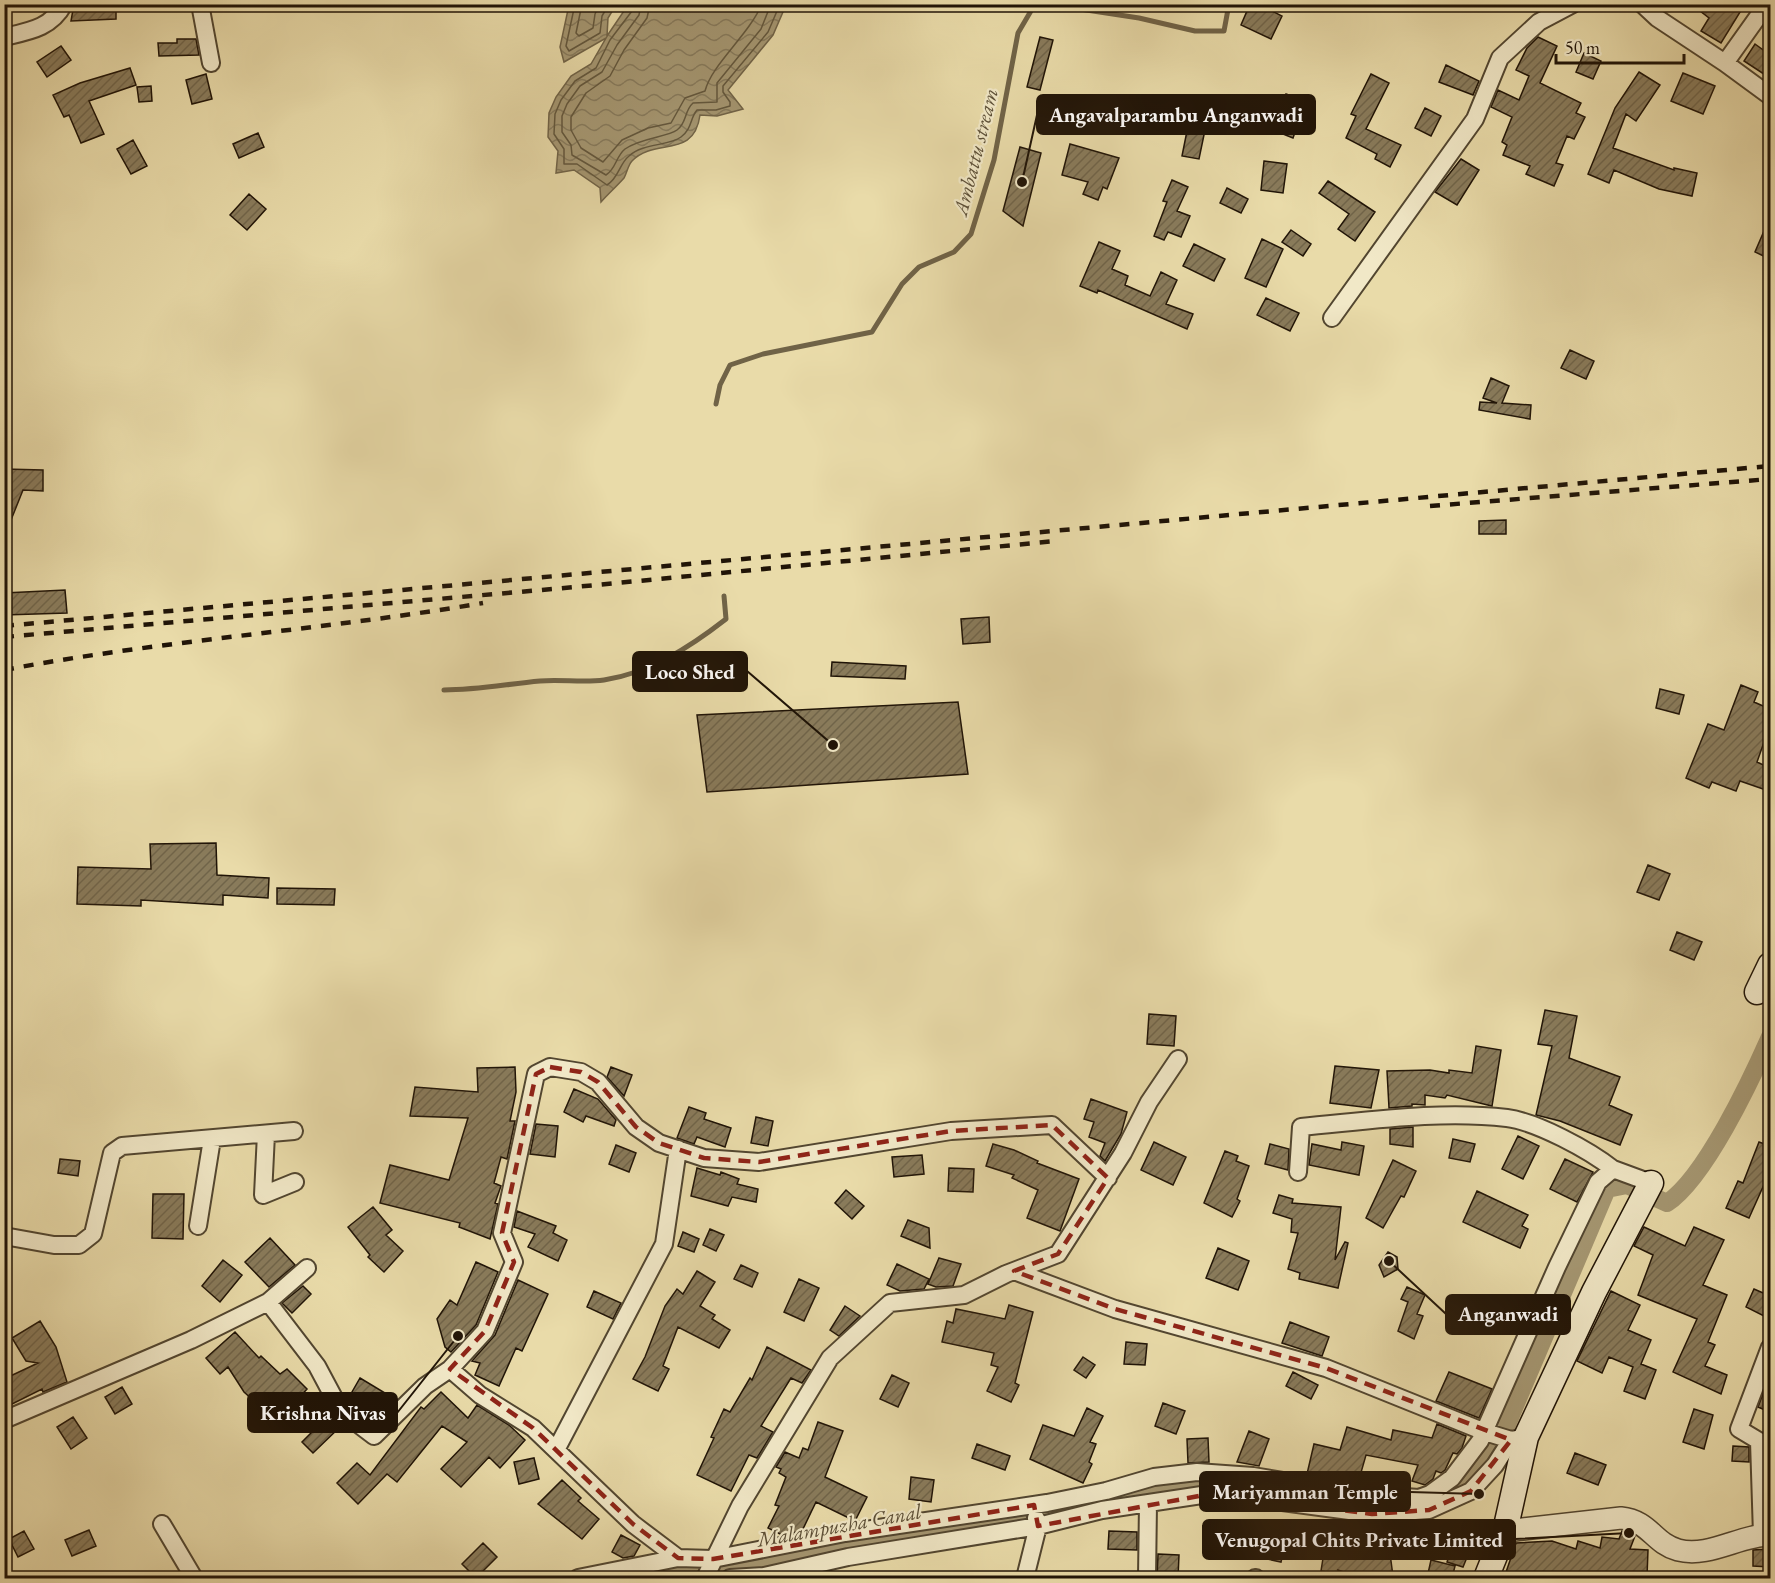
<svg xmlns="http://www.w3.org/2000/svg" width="1775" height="1583" font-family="'EB Garamond',serif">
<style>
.water{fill:url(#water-waves);stroke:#706347;stroke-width:1.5}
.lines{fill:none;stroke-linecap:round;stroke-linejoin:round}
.shore{stroke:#62563c;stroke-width:1.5}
.stream{stroke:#706347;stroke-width:5}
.canal{stroke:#a59772;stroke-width:18}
.building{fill:url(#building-hatch);stroke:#201407;stroke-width:1.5}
.minor-casing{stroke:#524630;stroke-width:20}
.tertiary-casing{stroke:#524630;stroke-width:24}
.secondary-casing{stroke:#201407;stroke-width:27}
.minor{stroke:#f1e8c7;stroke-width:16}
.tertiary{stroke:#f1e8c7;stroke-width:21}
.secondary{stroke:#f1e8c7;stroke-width:24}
.rail{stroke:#201407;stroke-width:4.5;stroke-dasharray:10 10;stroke-linecap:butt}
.marked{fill:none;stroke:#8f2418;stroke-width:4.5;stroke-dasharray:12 8;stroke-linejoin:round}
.labels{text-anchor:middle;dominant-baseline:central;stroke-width:4.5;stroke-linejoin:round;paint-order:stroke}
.water-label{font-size:21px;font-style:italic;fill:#5c4f37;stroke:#f1e8c7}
.leader{fill:none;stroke:#201407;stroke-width:2}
.callout-dot{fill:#201407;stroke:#f1e8c7;stroke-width:2}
.callout{fill:#201407;stroke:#201407;stroke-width:2}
.callout-label{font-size:21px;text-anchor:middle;font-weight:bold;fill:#fff}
</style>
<defs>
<pattern id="water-waves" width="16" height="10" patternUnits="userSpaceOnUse" patternTransform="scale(1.5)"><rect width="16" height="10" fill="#a59772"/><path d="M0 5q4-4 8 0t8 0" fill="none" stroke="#867a5c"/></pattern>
<pattern id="building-hatch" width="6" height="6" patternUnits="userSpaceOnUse" patternTransform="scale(1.5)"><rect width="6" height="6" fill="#897b5b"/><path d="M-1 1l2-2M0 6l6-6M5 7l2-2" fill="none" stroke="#706449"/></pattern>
</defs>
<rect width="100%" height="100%" fill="#e9dba9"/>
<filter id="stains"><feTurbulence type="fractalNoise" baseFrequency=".00333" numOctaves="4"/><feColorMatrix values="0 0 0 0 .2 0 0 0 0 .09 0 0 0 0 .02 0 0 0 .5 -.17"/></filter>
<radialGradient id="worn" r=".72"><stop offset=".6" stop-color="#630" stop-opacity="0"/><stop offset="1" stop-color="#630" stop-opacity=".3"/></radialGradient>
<path class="water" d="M569,5H616L608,18L607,36L628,5H786L773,35L728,90L743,109L717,116L700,115C694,160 655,137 632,161C628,165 627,173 624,178C617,186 608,194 601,202L600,188L574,170L556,173L558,151L548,137L549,113L556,97L571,76L591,64L606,38L564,62L560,47Z"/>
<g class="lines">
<path class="shore" d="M575,4L566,46L569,51L600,33L602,16L609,4
M582,4L576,33L579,36L593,28L595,14L600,4
M634,4L632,11L610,40L596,68L575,81L561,100L555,114L554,134L564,149V164H577L607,185C619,178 619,164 629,156C643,143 669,146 681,137C692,129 690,118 697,110H716L730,106V102L723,92V86L768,32L780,4
M641,4L639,15L617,45L602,72L580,86L567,104L562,116V132L571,145L572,155L606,175C616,169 616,156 625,149C640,138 668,137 677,130C687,123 684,111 693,103L717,102V83L761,29L771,4
M650,4L647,18L624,50L610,76L586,93L571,117V130L581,148L603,162L622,140L648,128L671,123L685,98L705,91C712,64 748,36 762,4"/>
<path class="stream" d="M1047,4L1139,18L1195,31H1224L1229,4
M716,404L720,385L730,365L763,354L872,332L902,284L919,267L954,252L971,234L994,160L1018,33L1035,4
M444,690C477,690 507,684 540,681C561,679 583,683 604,680C650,673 690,647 726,619L724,596"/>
<path class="canal" d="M1097,1500L1175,1487L1233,1484L1287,1493L1355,1500
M1425,1503L1429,1502C1468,1479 1479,1474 1503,1434L1607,1189L1627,1185L1667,1203C1705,1178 1751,1080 1770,1037
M663,1578L1024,1516"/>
</g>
<path class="building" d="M74,4H116V19L71,21Z
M1250,4H1258L1282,16L1271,39L1241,25Z
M1691,4H1745L1721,43L1701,31L1709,18Z
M1040,37L1053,40L1040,90L1027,87Z
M1538,37L1557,46L1540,83L1581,103L1576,113L1585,117L1574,139L1567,136L1556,163L1563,165L1554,186L1526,174L1530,166L1503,155L1507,145L1502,142L1512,117L1491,107L1498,90L1519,100L1529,76L1516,70L1527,48Z
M177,39H196L199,55L159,56L158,43H177Z
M1755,44L1770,55V78L1744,61Z
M61,46L71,60L47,77L37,62Z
M1584,53L1601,61L1593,79L1576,72Z
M1446,65L1479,81L1473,95L1439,82Z
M130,68L136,85L89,101L104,134L81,143L69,115L64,117L53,95L80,83Z
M1639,72L1660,85L1636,121L1626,114L1613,148L1674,170V168L1697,173L1692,196L1659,189L1614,170L1609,183L1588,174L1615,108Z
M1683,73L1715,86L1703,114L1671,101Z
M206,74L212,99L192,104L186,80Z
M1371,74L1389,83L1366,129L1401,145L1390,167L1375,159L1377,154L1346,138L1356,116L1351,114Z
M151,86L152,101L139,102L137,87Z
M1286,94L1306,101L1293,138L1273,130Z
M1425,108L1441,116L1431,136L1415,128Z
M1188,126L1205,130L1199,159L1182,156Z
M258,133L264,147L239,158L233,144Z
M133,140L147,166L131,174L117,149Z
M1070,144L1119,158L1107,189L1103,187L1098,200L1083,194L1088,182L1062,175Z
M1020,147L1041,153L1023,226L1003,211Z
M1461,159L1479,170L1457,205L1435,192Z
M1264,161L1287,164L1283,193L1261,190Z
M1172,180L1188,187L1177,211L1190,216L1181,237L1168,232L1164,240L1154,236L1167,202L1163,201Z
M1328,181L1375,212L1355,241L1338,229L1349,214L1319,193Z
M1227,188L1248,199L1241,213L1220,203Z
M249,194L266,209L247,230L230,215Z
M1770,217V259L1755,252Z
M1291,230L1311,244L1303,256L1282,242Z
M1262,239L1283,249L1266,287L1245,278Z
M1099,242L1120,251L1112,269L1128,276L1125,285L1150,296L1161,272L1177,280L1166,304L1193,314L1187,329L1098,290L1097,293L1080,286Z
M1194,244L1225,259L1214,281L1183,266Z
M1266,298L1299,313L1290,331L1257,315Z
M1570,350L1594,361L1586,379L1561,368Z
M1491,378L1509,386L1502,403L1531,405L1530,419L1479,410L1480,402L1497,403L1483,398Z
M4,469L43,470V491L23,490L5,535Z
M1506,520V534H1479V521Z
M65,590L67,613L4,615V593Z
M989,617L990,642L963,644L961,619Z
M832,662L906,666L905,679L831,676Z
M1741,685L1758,692L1754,702L1770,709V725L1757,762L1770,768V777L1766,790L1740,781L1736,791L1712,782L1709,788L1686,778L1708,724L1724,730Z
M1660,689L1684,695L1679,714L1656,708Z
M958,702L968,774L707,792L697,715Z
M216,843L217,875L269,878L268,898L223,895V905L141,900V906L77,904L78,867L151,869L150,844Z
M1648,865L1670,874L1659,900L1637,892Z
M277,888L335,889L334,905L277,904Z
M1677,932L1702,942L1694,960L1670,950Z
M1545,1010L1577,1016L1569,1058L1620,1077L1609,1105L1632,1115L1620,1145L1560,1121L1536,1115L1552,1046L1538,1044Z
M1149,1014L1176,1016L1174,1046L1147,1044Z
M1476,1046L1501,1050L1492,1106L1447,1095L1445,1098L1425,1095V1105L1412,1104V1106L1389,1108L1387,1071L1430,1070L1449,1073V1070L1472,1073Z
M1335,1066L1379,1070L1371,1108L1330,1103Z
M515,1067L516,1092L510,1121H515L507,1159L501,1157L494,1183L501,1186L495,1203L498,1204L490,1239L459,1227L460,1223L380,1203L390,1165L449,1180L468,1118L410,1116L415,1087L478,1092L477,1068Z
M611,1067L632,1075L624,1096L607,1077Z
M574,1089L598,1099L616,1120L614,1126L586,1116L583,1122L564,1112Z
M1091,1099L1127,1112L1121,1134L1105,1161L1100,1156L1105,1143L1089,1137L1094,1122L1084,1119Z
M689,1107L706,1113L704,1119L731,1128L725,1147L697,1137L694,1144L677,1138Z
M756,1117L773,1121L768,1146L751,1143Z
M536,1124L558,1126L555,1157L530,1154Z
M1413,1127V1147L1390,1144V1129Z
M1518,1136L1539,1146L1523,1179L1502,1169Z
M1453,1139L1475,1144L1470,1162L1449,1158Z
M1154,1142L1186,1157L1173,1185L1141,1170Z
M1342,1142L1364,1146L1359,1175L1309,1165L1312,1144L1341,1150Z
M1759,1142L1770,1146V1179L1767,1178L1749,1218L1726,1208L1738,1181L1743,1183Z
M993,1144L1014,1150L1038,1161L1037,1163L1079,1179L1060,1231L1027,1218L1038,1190L1012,1178L1014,1175L986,1166Z
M1270,1144L1289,1149L1288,1170L1265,1164Z
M616,1145L636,1153L629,1172L609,1164Z
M1225,1151L1238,1156L1236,1161L1249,1166L1237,1199L1240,1201L1232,1217L1204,1203Z
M922,1155L924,1174L894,1177L892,1157Z
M60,1159L80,1161L78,1176L58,1173Z
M1565,1159L1593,1172L1577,1202L1550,1189Z
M1393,1160L1416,1171L1404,1197L1401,1196L1383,1228L1366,1218Z
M697,1168L720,1175L721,1172L739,1179L737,1184L758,1189L756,1202L732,1197L728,1206L691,1196Z
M949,1168L974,1169L973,1192L948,1191Z
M846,1190L864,1206L852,1219L835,1203Z
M1477,1191L1528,1215L1522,1226L1528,1229L1520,1248L1463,1222Z
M153,1194H184L183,1239L152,1238Z
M1279,1195L1293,1199L1292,1203L1341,1207L1335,1260L1345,1242L1348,1243L1338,1288L1299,1279L1300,1273L1288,1269L1298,1233L1291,1232L1292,1219L1273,1213Z
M373,1207L392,1230L386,1235L403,1251L384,1272L368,1257L370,1255L348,1227Z
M517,1211L556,1226L553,1233L567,1240L558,1261L528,1247L535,1234L514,1227Z
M908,1220L929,1228L930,1248L901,1236Z
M1644,1227L1685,1246L1694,1227L1724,1240L1703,1285L1727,1295L1708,1342L1715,1345L1705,1366L1727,1375L1721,1394L1673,1372L1697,1319L1638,1295L1653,1255L1634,1246Z
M710,1229L724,1235L716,1251L703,1245Z
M683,1232L699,1239L694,1252L678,1246Z
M270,1238L295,1265L269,1287L245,1262Z
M1218,1248L1249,1261L1238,1290L1206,1278Z
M1388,1252L1397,1257L1398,1269L1384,1277L1379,1265Z
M939,1258L961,1264L953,1286L936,1287L928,1284Z
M223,1260L242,1275L220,1302L202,1286Z
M476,1262L498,1272L476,1325L451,1352L445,1347L437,1319L450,1300L457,1305Z
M897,1264L929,1279L924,1289L900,1291L887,1285Z
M741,1265L758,1273L752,1287L734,1279Z
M697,1271L715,1282L700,1306L715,1315L712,1319L730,1330L719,1348L678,1327L663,1366L669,1369L658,1391L633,1379L645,1357L665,1306L677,1289L683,1294Z
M799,1279L819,1288L804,1321L784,1312Z
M518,1280L548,1294L522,1351L516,1348L499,1386L475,1375L480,1363L472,1361L495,1335Z
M303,1286L311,1294L292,1313L282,1303Z
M1407,1287L1425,1295L1417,1314L1423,1316L1414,1339L1398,1331L1408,1302L1401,1299Z
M1754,1289L1770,1296V1319L1746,1307Z
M594,1291L621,1303L613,1319L587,1307Z
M1611,1291L1640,1305L1628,1330L1651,1340L1641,1364L1656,1370L1645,1399L1624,1391L1633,1367L1609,1357L1602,1373L1577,1361Z
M1009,1305L1033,1312L1015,1383L1019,1385L1011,1402L987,1391L998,1367L991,1365L994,1353L942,1342L947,1321L953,1323L956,1309L1005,1319Z
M845,1306L860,1316L839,1336L830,1330Z
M40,1321L56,1347L67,1382L43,1392L42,1389L4,1408V1379L38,1363L26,1361L12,1338Z
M1290,1322L1329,1337L1322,1356L1282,1343Z
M235,1332L259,1358L261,1356L280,1374L287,1369L307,1389L289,1409L285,1405L273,1418L244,1392L228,1367L220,1374L206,1358Z
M1126,1342L1147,1344L1145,1365L1124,1364Z
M767,1347L811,1370L802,1383L791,1378L761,1426L773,1432L757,1458L749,1455L731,1491L697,1475L714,1438L711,1437L724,1409L730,1412L750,1378L752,1380Z
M1083,1357L1095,1365L1086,1378L1074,1370Z
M1293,1372L1318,1385L1311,1399L1286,1386Z
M1449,1372L1492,1389L1479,1418L1436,1401Z
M892,1375L909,1383L898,1407L880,1399Z
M1770,1375V1412L1758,1407Z
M360,1378L385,1393L372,1414L348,1399Z
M122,1387L132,1404L115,1414L105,1397Z
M441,1392L468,1418L477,1405L509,1425L525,1440L500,1468L489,1457L461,1487L441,1469L467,1442L442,1426L397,1482L387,1474L358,1504L337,1483L357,1463L370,1475L421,1407L424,1409Z
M1163,1403L1185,1411L1176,1434L1155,1426Z
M1087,1408L1103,1416L1090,1442L1096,1444L1089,1462L1092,1464L1083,1483L1030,1459L1043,1425L1074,1436Z
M1694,1409L1713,1415L1704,1449L1683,1442Z
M330,1414L342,1425L313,1453L302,1442Z
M73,1417L87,1438L71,1449L57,1427Z
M818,1422L843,1431L825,1477L867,1497L855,1521L816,1502L802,1531L782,1535L768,1528L779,1506L775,1505L786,1477L779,1473L781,1469L776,1467L785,1452L799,1458L803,1448L808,1450Z
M1437,1424L1466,1436L1462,1448L1457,1454L1453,1453L1445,1470L1441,1473L1436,1471L1433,1479L1425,1485L1412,1481L1418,1465L1366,1455L1358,1483L1307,1474L1314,1444L1340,1450L1347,1427L1391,1440L1393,1430L1432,1438Z
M1249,1431L1269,1439L1259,1466L1237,1462Z
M1208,1438L1209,1462L1188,1463L1187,1439Z
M977,1444L1010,1456L1005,1470L972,1458Z
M1733,1446L1749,1447V1462L1732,1461Z
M1575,1453L1606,1465L1598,1485L1567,1473Z
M534,1458L539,1479L519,1484L514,1462Z
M911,1477L934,1480L931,1502L909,1499Z
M562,1480L581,1498L578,1501L599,1519L582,1539L538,1504Z
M1459,1527L1477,1533L1463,1567L1447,1562Z
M89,1530L96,1546L72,1556L65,1540Z
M24,1531L34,1549L18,1557L9,1539Z
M1109,1531L1137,1532V1550L1108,1549Z
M1622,1531L1635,1536L1630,1549L1648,1550L1647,1577L1612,1575L1611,1578H1504L1516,1543L1552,1541L1576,1549L1578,1541L1600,1548L1602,1537L1619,1539Z
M621,1535L640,1545L634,1556L623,1558L612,1552Z
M1266,1535L1286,1539L1281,1562L1262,1558Z
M483,1543L497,1557L476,1578L462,1564Z
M1389,1546L1393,1576L1362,1578L1338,1570V1574L1321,1571L1324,1552L1348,1556L1350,1550L1375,1559L1374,1548Z
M1770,1549V1567L1753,1566V1550Z
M1158,1554L1179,1555L1178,1578H1157Z
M1431,1560L1455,1566L1452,1578H1427Z"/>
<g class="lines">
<defs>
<path id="minor" d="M200,4L211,63
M1642,4L1657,18L1725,63L1767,4
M4,37C30,31 51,28 64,4
M1725,63L1770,96
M1332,318L1475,119L1500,58L1539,22L1573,4
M266,1134L263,1195L295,1182
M1298,1172L1301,1127C1368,1121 1439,1110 1507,1118C1537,1122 1589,1150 1613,1169
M198,1226L212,1139
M4,1236L54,1245H79L93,1234L112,1153L122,1146L294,1131
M1014,1271L1115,1309L1326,1368L1485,1432L1511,1440L1521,1438
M268,1302L317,1366L341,1411L374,1436L425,1386L450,1369
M4,1420L191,1340L268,1302L307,1268
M556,1450L664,1244L678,1149
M162,1524L194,1578
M1762,1535L1759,1441L1739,1429L1770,1347
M678,1558L633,1524L533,1428L480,1395L450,1369L485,1331L514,1262L502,1233L536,1074L550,1067L581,1072L598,1082L636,1127L659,1143L704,1158L759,1162L951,1131L1052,1125L1108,1178
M578,1578L678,1558L713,1559L845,1533L1047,1503L1106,1491L1154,1477L1197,1472L1253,1476L1363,1494L1419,1498L1430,1494L1452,1478L1480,1441L1557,1267L1598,1182L1613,1169L1651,1183
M705,1578L740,1506L830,1358L890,1303L964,1295L1006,1274L1058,1254L1123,1153L1149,1102L1178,1059
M730,1578L764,1576L848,1557L1038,1526L1102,1510L1215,1493L1372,1514L1429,1510L1471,1491L1495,1465L1511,1440
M1025,1578L1038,1526L1036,1518
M1147,1578L1148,1504
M1255,1578H1256"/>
<path id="tertiary" d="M1505,1531L1621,1518C1650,1521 1653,1543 1678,1550C1709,1558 1740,1535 1770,1535"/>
<path id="secondary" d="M1757,992L1770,965
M1486,1578L1505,1531L1526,1437L1594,1292L1651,1183"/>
</defs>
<use href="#minor" class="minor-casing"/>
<use href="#tertiary" class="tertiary-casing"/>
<use href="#secondary" class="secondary-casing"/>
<use href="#minor" class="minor"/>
<use href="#tertiary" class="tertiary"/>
<use href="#secondary" class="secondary"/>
<path class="rail" d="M1430,506L1770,479
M4,626L1770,466
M4,637L575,587L1056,541
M4,670C163,640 324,630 483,603"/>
</g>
<path class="marked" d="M550,1067L581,1072L598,1082L636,1127L659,1143L704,1158L759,1162L951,1131L1052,1125L1108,1178L1058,1254L1014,1271L1115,1309L1326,1368L1511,1440L1471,1491L1429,1510L1372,1514L1215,1493L1038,1526L1034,1505L713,1559L678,1558L633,1524L533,1428L450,1369L485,1331L514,1262L502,1233L536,1074Z"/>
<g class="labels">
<g class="water-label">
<text transform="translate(975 152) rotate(-76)">Ambattu stream</text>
<text transform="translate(839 1525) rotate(-10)">Malampuzha Canal</text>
</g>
</g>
<path class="leader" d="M1022 182L1037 115M833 745L747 671M1389 1261L1446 1314M458 1336L397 1413M1479 1494L1410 1492M1629 1533L1515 1539"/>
<g class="callout-dot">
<circle cx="1022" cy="182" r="6"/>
<circle cx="833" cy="745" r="6"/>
<circle cx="1389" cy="1261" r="6"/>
<circle cx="458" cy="1336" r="6"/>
<circle cx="1479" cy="1494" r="6"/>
<circle cx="1629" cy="1533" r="6"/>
</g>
<g class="callout">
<rect x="1037" y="95" width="278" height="39" rx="6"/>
<rect x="633" y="652" width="114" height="39" rx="6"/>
<rect x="1446" y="1295" width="124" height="39" rx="6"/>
<rect x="248" y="1393" width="149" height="39" rx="6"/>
<rect x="1200" y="1472" width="210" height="39" rx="6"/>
<rect x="1203" y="1520" width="312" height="39" rx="6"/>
</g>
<g class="callout-label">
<text x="1176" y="122">Angavalparambu Anganwadi</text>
<text x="690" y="679">Loco Shed</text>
<text x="1508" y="1321">Anganwadi</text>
<text x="323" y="1420">Krishna Nivas</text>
<text x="1305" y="1499">Mariyamman Temple</text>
<text x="1359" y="1547">Venugopal Chits Private Limited</text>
</g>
<rect width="1775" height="1583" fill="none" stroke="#e9dba9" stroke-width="24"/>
<rect x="6" y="6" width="1763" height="1571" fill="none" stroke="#201407" stroke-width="3"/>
<rect x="12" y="12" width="1751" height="1559" fill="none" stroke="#201407" stroke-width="1.5"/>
<path d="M1556 54v9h128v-9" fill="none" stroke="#201407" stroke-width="3"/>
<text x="1565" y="54" font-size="18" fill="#201407" stroke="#f1e8c7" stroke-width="4.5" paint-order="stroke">50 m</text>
<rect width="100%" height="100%" filter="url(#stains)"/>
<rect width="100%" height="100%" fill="url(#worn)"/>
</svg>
